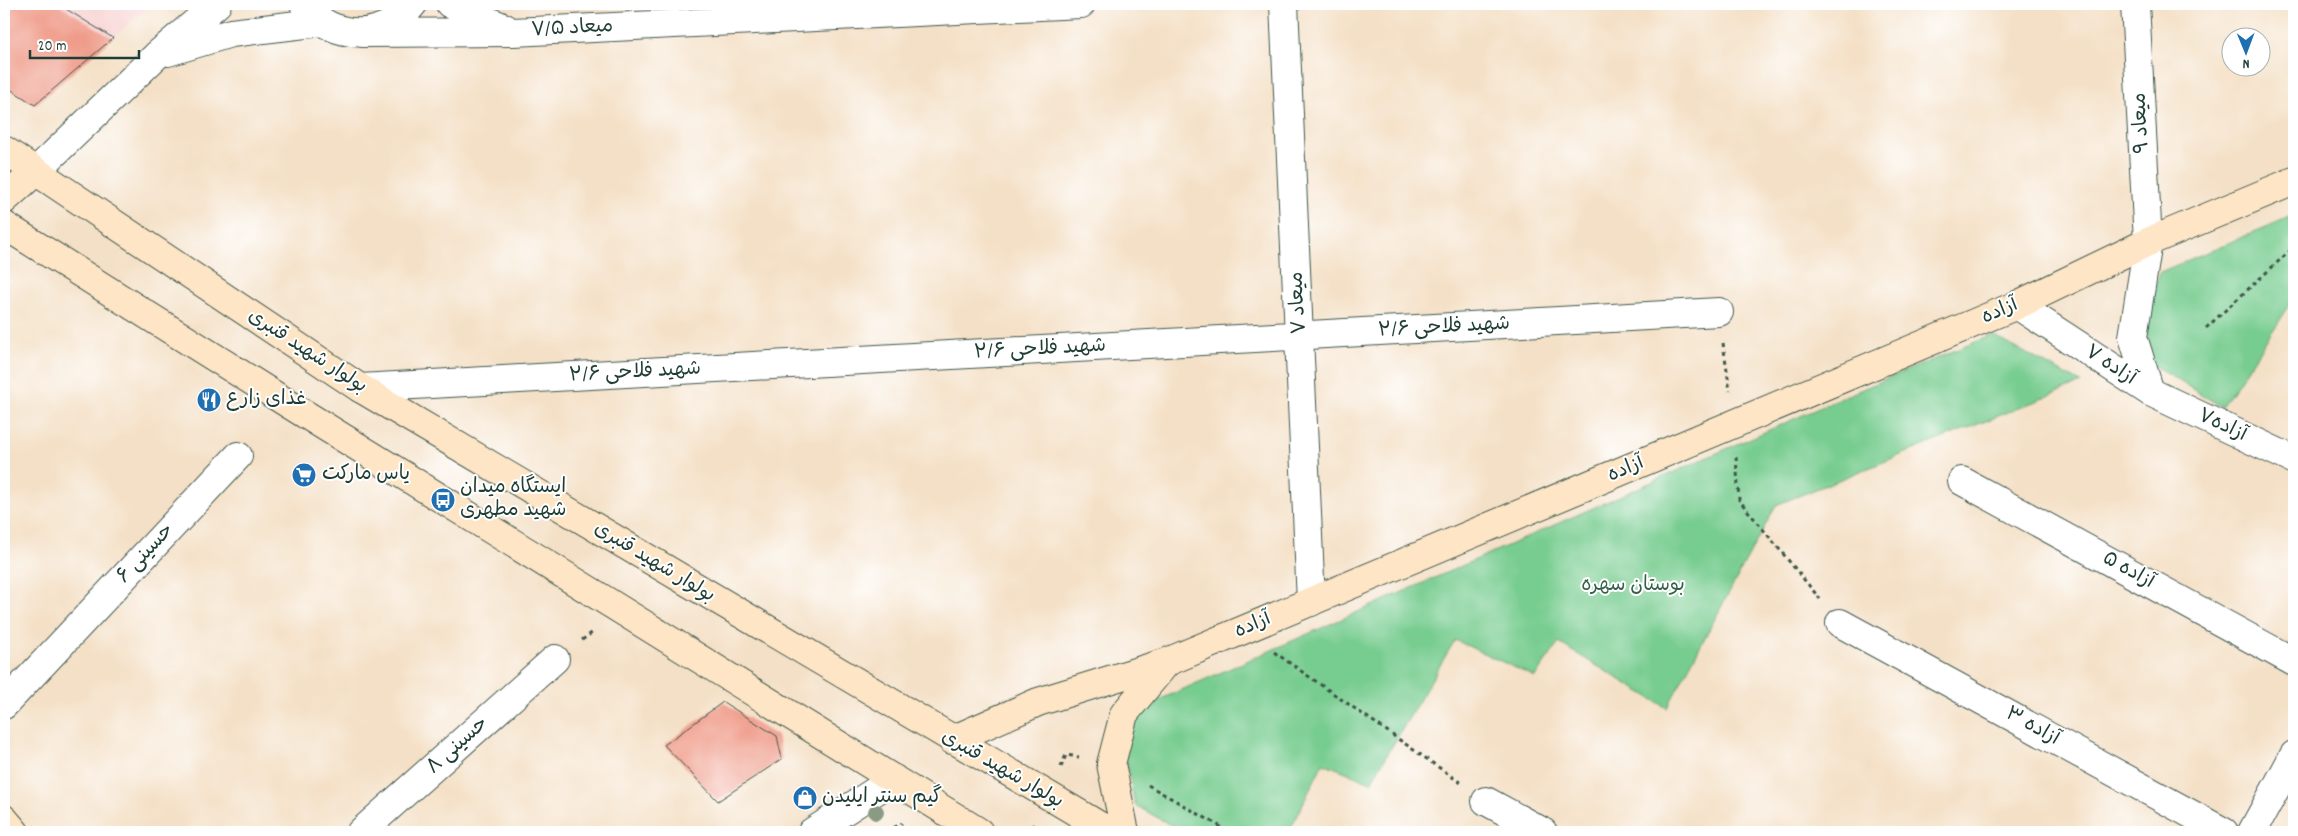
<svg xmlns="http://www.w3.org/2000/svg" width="2298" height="836" font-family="Dekko,'Playpen Sans Arabic',sans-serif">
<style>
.built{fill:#f7d0cf}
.green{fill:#77cc8f;stroke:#4b8462}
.building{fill:#ef9a87}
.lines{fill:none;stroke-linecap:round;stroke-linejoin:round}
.street-casing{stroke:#3f554a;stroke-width:30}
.secondary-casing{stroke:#3f554a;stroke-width:30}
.path{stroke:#3f554a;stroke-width:3;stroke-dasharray:4 4;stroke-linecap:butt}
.street{stroke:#fff;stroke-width:28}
.secondary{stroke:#fde5c5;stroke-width:28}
.tree{fill:#8b9a82}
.labels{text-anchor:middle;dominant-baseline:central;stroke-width:4;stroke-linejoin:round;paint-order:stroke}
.street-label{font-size:20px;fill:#1f3d34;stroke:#fff}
.poi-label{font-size:20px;fill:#1f3d34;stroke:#fff;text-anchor:start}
.park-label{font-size:20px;fill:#35614b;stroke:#fff}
</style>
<rect width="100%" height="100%" fill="#fff"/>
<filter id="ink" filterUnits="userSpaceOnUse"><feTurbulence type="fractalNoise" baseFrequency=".02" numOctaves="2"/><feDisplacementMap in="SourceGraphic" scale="10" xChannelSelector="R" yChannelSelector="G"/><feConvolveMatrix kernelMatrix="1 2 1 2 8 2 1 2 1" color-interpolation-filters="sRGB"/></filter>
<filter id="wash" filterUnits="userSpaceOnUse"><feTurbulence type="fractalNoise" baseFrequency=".0096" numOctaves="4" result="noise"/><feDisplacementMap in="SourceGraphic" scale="20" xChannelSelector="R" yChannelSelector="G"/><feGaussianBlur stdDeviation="1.12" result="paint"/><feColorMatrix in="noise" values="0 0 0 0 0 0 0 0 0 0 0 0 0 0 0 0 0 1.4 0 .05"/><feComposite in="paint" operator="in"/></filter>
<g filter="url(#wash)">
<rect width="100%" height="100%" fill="#f4e0c6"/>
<path class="built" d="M4,4H152L35,105L4,85Z"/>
<path class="green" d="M2294,215V299L2222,407L2151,364L2145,321L2160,272Z
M1992,335L2081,383L1776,505L1667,708L1559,643L1535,677L1455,640L1371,782L1323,763L1289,832H1183L1135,805L1123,745L1145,706L1855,392Z"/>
<g id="blocks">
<path class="building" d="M4,4H58L113,38L35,105L4,85Z
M723,702L777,736L782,759L718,801L664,745Z"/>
</g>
</g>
<g filter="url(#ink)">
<use href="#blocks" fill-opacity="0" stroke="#3f554a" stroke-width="1"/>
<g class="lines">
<defs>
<path id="street" d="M304,4C309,14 320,21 330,26C361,40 392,30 413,4
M450,4L505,28
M1284,4L1311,602
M2135,4L2148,242L2133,337L2150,392
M362,33L513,32L1081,4
M168,52L231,33L322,22
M35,172L157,55L217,4
M2017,305L2150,392L2294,460
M360,388L1719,312
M1962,481L2294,662
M1840,623L2224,832
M4,705L238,456
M1486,801L1543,832
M361,832L555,659
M812,832L894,779
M2252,832L2294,755"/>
<path id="secondary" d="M4,150L360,388L1110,832
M4,200L35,172
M4,225L287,403L979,832
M952,740L1038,702L1167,662L2017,305L2148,242L2294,181
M4,819L15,832
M1125,832L1111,764L1124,714L1167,662"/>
</defs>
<use href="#street" class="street-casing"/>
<use href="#secondary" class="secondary-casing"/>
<path class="path" d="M2206,328L2294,247
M1723,343L1730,391
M1736,457L1739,500L1820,599
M582,640L593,632
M1274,652L1461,783
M1061,767L1066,755L1079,757
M1148,785L1230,832
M887,832L902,823
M1029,832L1034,824"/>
<use href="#street" class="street"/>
<use href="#secondary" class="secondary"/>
</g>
<circle class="tree" cx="876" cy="812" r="8"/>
</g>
<defs>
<symbol id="restaurant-disc" viewBox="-11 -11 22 22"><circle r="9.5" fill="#1f6fb2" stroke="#fff"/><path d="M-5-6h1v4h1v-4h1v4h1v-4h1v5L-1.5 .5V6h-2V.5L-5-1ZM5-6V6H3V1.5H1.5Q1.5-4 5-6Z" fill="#fff"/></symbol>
<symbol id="supermarket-disc" viewBox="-11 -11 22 22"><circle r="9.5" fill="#1f6fb2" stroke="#fff"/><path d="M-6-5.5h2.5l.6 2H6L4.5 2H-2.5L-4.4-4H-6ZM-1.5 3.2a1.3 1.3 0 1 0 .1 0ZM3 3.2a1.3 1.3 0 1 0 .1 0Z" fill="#fff"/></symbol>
<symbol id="bus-disc" viewBox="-11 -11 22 22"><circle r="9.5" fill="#1f6fb2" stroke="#fff"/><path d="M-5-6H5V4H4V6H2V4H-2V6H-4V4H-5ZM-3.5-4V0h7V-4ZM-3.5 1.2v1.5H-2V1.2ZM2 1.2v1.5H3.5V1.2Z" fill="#fff"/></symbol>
<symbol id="shop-disc" viewBox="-11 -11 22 22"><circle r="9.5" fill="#1f6fb2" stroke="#fff"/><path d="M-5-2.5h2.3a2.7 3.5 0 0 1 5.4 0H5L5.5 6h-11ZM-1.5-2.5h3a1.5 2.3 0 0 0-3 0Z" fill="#fff"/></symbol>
</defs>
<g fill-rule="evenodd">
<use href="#restaurant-disc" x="195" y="386" width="28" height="28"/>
<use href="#supermarket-disc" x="290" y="461" width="28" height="28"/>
<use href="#bus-disc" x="429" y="486" width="28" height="28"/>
<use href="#shop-disc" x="791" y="784" width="28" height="28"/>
</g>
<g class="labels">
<g class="street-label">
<text transform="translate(572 29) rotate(-3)">میعاد ۷/۵</text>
<text transform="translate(2142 123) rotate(-93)">میعاد ۹</text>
<text transform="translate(1299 303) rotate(-93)">میعاد ۷</text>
<text transform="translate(2000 312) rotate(-23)">آزاده</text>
<text transform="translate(1444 328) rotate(-3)">شهید فلاحی ۲/۶</text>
<text transform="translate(1040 350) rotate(-3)">شهید فلاحی ۲/۶</text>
<text transform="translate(307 352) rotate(33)">بولوار شهید قنبری</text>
<text transform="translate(2110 366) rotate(33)">آزاده ۷</text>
<text transform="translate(635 373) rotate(-3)">شهید فلاحی ۲/۶</text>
<text transform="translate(2222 426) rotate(25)">آزاده۷</text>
<text transform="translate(1626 470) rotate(-23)">آزاده</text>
<text transform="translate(146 554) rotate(-47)">حسینی ۶</text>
<text transform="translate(654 563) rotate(31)">بولوار شهید قنبری</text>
<text transform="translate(2128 571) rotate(29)">آزاده ۵</text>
<text transform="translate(1253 626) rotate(-23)">آزاده</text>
<text transform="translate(2032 727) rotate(29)">آزاده ۳</text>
<text transform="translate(458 746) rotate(-42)">حسینی ۸</text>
<text transform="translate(1002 770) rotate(30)">بولوار شهید قنبری</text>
</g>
<g class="poi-label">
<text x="226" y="400">غذای زارع</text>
<text x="322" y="475">یاس مارکت</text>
<text x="460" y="488">ایستگاه میدان<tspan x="460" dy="23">شهید مطهری</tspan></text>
<text x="822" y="798">گیم سنتر ایلیدن</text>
</g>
<g class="park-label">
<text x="1633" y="586">بوستان سهره</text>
</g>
</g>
<rect width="2298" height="836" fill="none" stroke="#fff" stroke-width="20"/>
<g transform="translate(2246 52) rotate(179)"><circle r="24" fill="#ffffff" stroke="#a5b1ae"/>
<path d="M0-4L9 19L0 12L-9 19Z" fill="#1f6fb2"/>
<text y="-8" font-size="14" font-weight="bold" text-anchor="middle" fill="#1f3d34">N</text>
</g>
<path d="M30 50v8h109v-8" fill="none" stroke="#1f3d34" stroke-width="2.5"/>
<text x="38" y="50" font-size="15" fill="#1f3d34" stroke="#ffffff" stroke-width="4" paint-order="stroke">20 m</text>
</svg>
